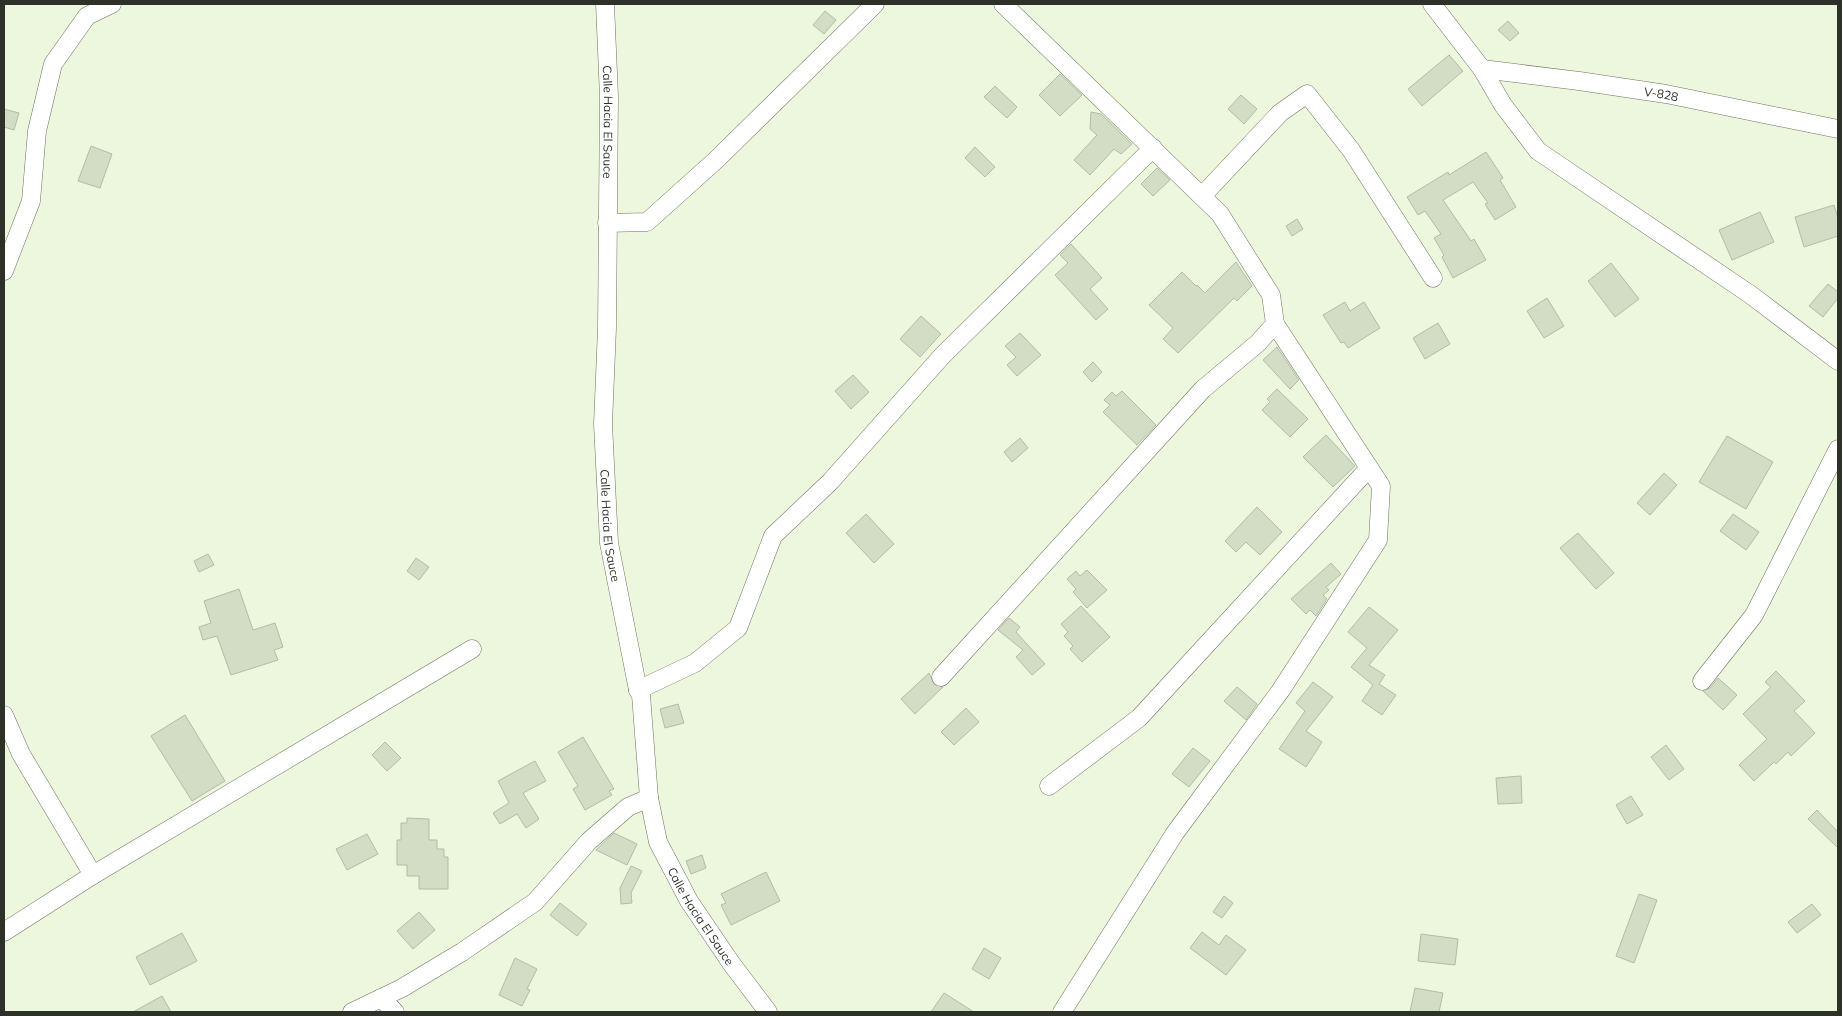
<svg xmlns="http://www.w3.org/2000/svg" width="1842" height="1016" font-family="Mulish,sans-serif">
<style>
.building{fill:#d3dcc4;stroke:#b2bba3}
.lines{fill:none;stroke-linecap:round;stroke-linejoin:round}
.street-casing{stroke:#6c735d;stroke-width:19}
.street{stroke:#fff;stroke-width:18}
.labels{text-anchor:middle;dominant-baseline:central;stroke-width:4;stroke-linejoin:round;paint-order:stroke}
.street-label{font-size:12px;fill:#2d3127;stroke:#fff}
</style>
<rect width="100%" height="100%" fill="#edf7de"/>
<path class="building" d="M825,11L836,20L824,34L813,25Z
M1508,21L1519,33L1510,41L1498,30Z
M1449,55L1463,71L1422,106L1408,89Z
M1060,74L1082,95L1060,116L1039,95Z
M995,86L1017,107L1007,118L984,97Z
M1241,95L1257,109L1244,124L1228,109Z
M4,109L19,113L14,130L4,127Z
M1091,112L1101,114L1132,144L1121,154L1114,149L1090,175L1074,160L1097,135L1090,129Z
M91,146L112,154L100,188L78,181Z
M975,147L995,167L985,177L965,158Z
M1486,152L1503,178L1500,180L1516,207L1495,220L1485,204L1488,203L1473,182L1443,200L1471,241L1474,239L1486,260L1453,278L1442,257L1444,255L1434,238L1441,234L1425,211L1418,215L1407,197L1448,172L1449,175Z
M1157,168L1170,180L1153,196L1141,184Z
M1834,205L1838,218V236L1804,247L1795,217Z
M1760,212L1774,242L1732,260L1719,230Z
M1297,219L1303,229L1292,236L1286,226Z
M1071,244L1102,278L1090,289L1108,309L1096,320L1055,275L1068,263L1060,255Z
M1236,262L1252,286L1237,301L1234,298L1178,353L1163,339L1173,328L1149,305L1182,272L1196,286L1197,285L1205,293Z
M1611,263L1639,299L1615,317L1588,281Z
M1828,284L1838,292V298L1823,317L1809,306Z
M1547,298L1564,326L1544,338L1527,311Z
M1345,302L1350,311L1364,302L1380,328L1348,348L1344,342L1341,343L1323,315Z
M921,316L941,334L920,357L900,339Z
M1438,323L1450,344L1425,359L1413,338Z
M1020,333L1041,355L1017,376L1007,365L1016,357L1005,346Z
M1277,347L1299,380L1290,389L1263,360Z
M1093,362L1102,372L1092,382L1083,372Z
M853,375L869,392L851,409L835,391Z
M1277,389L1308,419L1290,437L1262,410L1270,402L1267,399Z
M1122,391L1156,425L1137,445L1103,412L1110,405L1104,400L1112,392L1116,396Z
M1326,435L1355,466L1333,487L1303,457Z
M1727,436L1773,462L1746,509L1699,482Z
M1020,438L1028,448L1012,462L1004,452Z
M1664,473L1677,485L1650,515L1637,503Z
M1257,507L1282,532L1260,555L1246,542L1236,552L1225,541Z
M866,514L894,544L874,563L846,533Z
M1733,514L1759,532L1746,550L1720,531Z
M1578,533L1614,573L1596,589L1560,548Z
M208,554L214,565L199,572L194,561Z
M416,558L429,567L419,580L407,571Z
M1331,563L1341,574L1326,587L1329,590L1323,595L1327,599L1316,616L1310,610L1306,614L1291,599Z
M1087,570L1107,590L1087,608L1073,592L1076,589L1067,579L1076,571L1080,576Z
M239,589L253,630L275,623L283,647L274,650L278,660L231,675L217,636L203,640L199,627L211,623L204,601Z
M1081,606L1110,637L1082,662L1070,649L1073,646L1064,636L1068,632L1061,624Z
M1369,607L1398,630L1369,665L1385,675L1379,684L1396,695L1382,715L1362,701L1373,685L1351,667L1367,648L1348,632Z
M1009,618L1020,627L1016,632L1045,664L1032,675L1016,657L1023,650L998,630Z
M1776,671L1805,701L1794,711L1815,733L1791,756L1788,752L1776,764L1774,762L1754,781L1739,765L1767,739L1743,714L1771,687L1765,682Z
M929,673L934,684L943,687L915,714L901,699Z
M1718,678L1737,695L1723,710L1703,691L1710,688Z
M1313,682L1333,697L1306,731L1322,742L1306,767L1279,749L1305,711L1296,703Z
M1237,687L1257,704L1246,720L1224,701Z
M678,704L684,723L665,728L660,709Z
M966,708L979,722L954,745L941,732Z
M185,715L225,781L192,801L151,736Z
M583,737L614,789L609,791L612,795L585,810L573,789L578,786L558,752Z
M385,742L401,758L387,771L372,755Z
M1666,745L1684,769L1669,780L1651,757Z
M1193,748L1210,761L1189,787L1172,774Z
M535,761L546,781L523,793L539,819L526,828L517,814L500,824L493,813L509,803L498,781Z
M1521,776L1522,803L1498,804L1496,778Z
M1631,796L1643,815L1627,824L1616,805Z
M1817,810L1838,832V848L1808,819Z
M407,818L429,819V840H437V849H444V857H448V889H419V876H407V865H397V840H401V823H407Z
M614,833L637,844L627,865L596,850Z
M367,834L378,854L347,870L336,849Z
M702,855L706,868L691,874L686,861Z
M631,866L642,871L631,893L632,903L621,904L620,888Z
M766,872L780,901L731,925L721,905L726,903L721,894Z
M1639,894L1657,900L1634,963L1616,956Z
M1224,896L1233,903L1222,918L1213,912Z
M560,903L587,924L577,936L550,915Z
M1812,904L1821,915L1797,933L1788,922Z
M419,912L435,930L413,949L397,931Z
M1202,932L1219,945L1226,935L1246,950L1226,975L1190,948Z
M182,933L197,961L150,985L136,957Z
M1421,934L1458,939L1455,965L1418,961Z
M984,948L1001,958L989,979L972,969Z
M515,958L537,969L527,989L530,990L522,1006L499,995Z
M1415,988L1443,993L1439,1012H1410Z
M944,993L974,1012H931Z
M162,996L171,1012H133Z"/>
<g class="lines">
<defs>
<g id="street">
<path id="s1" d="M605,4L609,97L607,328L603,424L609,543L638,690L641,695L649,798L658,842L689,901L731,963L768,1012"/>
<path d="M1432,4L1482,69L1503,105L1538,151L1751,295L1838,361"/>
<path id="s2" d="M1482,69L1579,81L1666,94L1838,129"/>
<path d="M1202,196L1280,113L1307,94L1351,150L1433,278"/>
<path d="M607,223L647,222L716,160L875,4"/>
<path d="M4,271L31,201L37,131L53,64L87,16L112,4"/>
<path d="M941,677L1203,389L1258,343L1275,324L1271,295L1220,214L1003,4"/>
<path d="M1702,681L1754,615L1838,449"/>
<path d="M638,690L695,663L738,628L773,536L830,482L942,356L1153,148"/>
<path d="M4,715L21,754L93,875"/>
<path d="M1049,786L1139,718L1369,468"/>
<path d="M4,932L93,875L472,649"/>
<path d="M381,998L395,1012"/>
<path d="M352,1012L402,988L462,952L535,902L589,841L628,807L649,798"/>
<path d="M1062,1012L1175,833L1281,690L1378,540L1381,486L1275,324"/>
</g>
</defs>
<use href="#street" class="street-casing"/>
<use href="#street" class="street"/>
</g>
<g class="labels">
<g class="street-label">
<text stroke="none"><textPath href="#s2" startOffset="181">V-828</textPath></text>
<text stroke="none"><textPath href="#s1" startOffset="118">Calle Hacia El Sauce</textPath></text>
<text stroke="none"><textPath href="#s1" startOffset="522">Calle Hacia El Sauce</textPath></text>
<text stroke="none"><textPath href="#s1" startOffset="929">Calle Hacia El Sauce</textPath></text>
</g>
</g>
<rect width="1842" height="1016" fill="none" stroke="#2d3127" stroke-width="10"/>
</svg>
